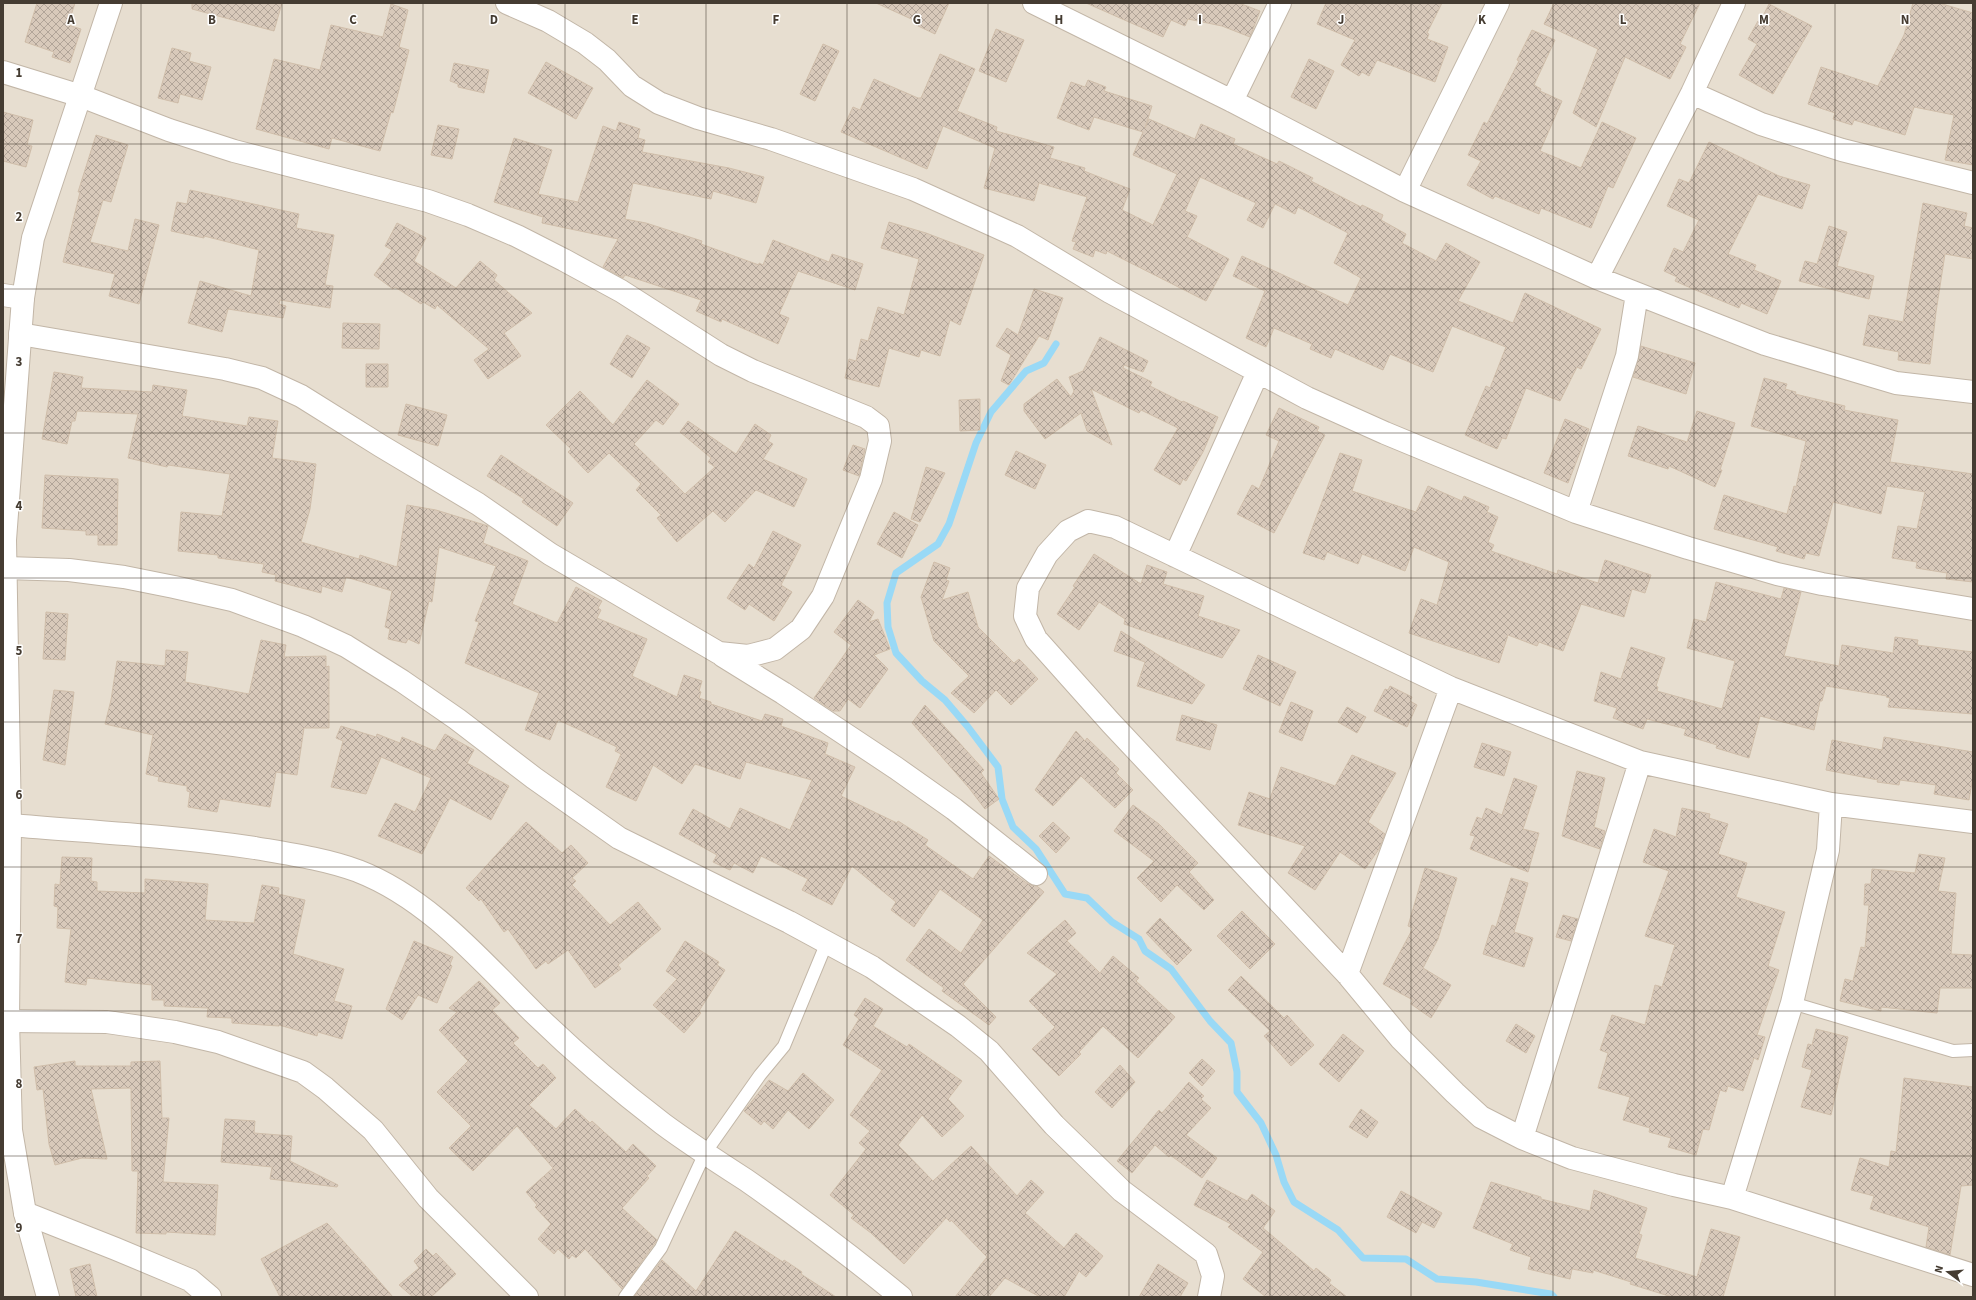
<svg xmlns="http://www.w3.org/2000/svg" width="1976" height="1300" font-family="'Source Sans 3',sans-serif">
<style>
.residential{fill:#e7ded0}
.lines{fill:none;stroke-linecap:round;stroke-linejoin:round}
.stream{stroke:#99d9f6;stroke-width:7}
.building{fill:url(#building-cross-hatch);stroke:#d0beaa}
.service-casing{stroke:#c2b6a7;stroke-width:14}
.minor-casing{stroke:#c2b6a7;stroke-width:24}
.tertiary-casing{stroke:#c2b6a7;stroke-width:24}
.service{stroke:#fff;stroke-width:12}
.minor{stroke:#fff;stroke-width:22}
.tertiary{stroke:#fff;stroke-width:22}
.grid{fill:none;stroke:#453c32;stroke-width:1;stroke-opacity:0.55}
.grid-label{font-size:13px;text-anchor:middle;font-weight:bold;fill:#453c32;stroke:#fff;stroke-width:3;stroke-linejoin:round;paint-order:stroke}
</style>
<defs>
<pattern id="building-cross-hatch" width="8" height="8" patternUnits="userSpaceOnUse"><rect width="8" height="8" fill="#d8c9ba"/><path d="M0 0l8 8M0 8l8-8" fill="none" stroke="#b1a498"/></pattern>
</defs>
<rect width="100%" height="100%" fill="#f3ece2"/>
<path class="residential" d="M3,3H1973V1297H3Z"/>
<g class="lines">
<path class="stream" d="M1056,344L1044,363L1026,371L991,412L976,443L949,524L938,544L896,573L887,603L888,627L896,653L922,681L945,700L968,727L998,767L1002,799L1013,827L1036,849L1065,894L1087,898L1112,922L1139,939L1145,951L1171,969L1210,1021L1231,1043L1237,1072V1092L1261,1123L1276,1155L1284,1182L1294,1202L1338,1230L1363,1258L1406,1259L1437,1279L1476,1282L1551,1294L1554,1297"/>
</g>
<path class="building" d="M37,3H75L68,25L81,29L70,63L52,57L54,52L25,42Z
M192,3H282L274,31L192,9Z
M876,3H949L935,34L916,25L918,22Z
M1086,3H1239L1260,11L1250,37L1222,26L1188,19L1185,26L1171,20L1163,37Z
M1326,3H1442L1427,33L1429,34L1427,39L1448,47L1435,82L1377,60L1369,76L1362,72L1359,76L1341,65L1355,40L1317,24Z
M1554,3H1700L1680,44L1686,47L1670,79L1625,57L1596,127L1573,113L1598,49L1544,24Z
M1913,3H1939L1973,13V165L1945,160L1954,115L1914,107L1905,135L1854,120L1852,125L1833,119L1835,113L1808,104L1821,67L1878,86L1904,35Z
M391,4L408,10L399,47L409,50L393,113L391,112L380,151L332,138L329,149L256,129L274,59L320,70L331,25L383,37Z
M1769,4L1812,26L1773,94L1739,75L1757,44L1748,39L1758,21L1760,22Z
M996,29L1024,40L1006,82L979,71Z
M1532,30L1555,40L1534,85L1541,89L1540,91L1562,101L1540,151L1581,168L1602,122L1636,138L1613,188L1608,186L1591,228L1541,208L1539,214L1495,196L1493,199L1467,185L1481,161L1468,155L1484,122L1487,124L1519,61L1517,60Z
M823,44L839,51L815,101L800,94Z
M172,48L191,53L189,61L211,67L202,100L180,94L178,103L158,98Z
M940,54L975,69L957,111L997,127L996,131L1054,147L1050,158L1085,168L1084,171L1130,189L1122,210L1153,225L1177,174L1133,155L1143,132L1094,117L1089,130L1057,118L1071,82L1085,87L1088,80L1106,87L1104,91L1152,106L1145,128L1149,119L1195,139L1201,124L1235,139L1233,144L1277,164L1279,161L1313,178L1311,181L1361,207L1362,205L1383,215L1381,220L1406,234L1402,243L1436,261L1446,243L1480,262L1458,301L1513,323L1525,293L1601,329L1581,369L1577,367L1560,401L1526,388L1506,439L1502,438L1497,449L1465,435L1486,386L1490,388L1506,347L1452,326L1433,372L1390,354L1383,370L1335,349L1331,358L1310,349L1312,344L1274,328L1266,347L1246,338L1265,291L1233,276L1242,256L1348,305L1361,278L1334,263L1348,233L1298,207L1295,214L1275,204L1263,228L1247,220L1256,203L1200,177L1185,211L1197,216L1187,237L1229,259L1206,301L1107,251L1106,254L1095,250L1093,257L1073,249L1076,242L1072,241L1087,197L1039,183L1034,201L984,188L995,148L943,126L927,169L841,132L853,107L860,110L874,79L918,98H921Z
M1309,59L1334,71L1316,109L1291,97Z
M546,62L593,88L576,119L528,93Z
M454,63L489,70L484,93L458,87V84L450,81Z
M3,112L33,120L27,145L32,146L26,167L3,161Z
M619,122L640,129L638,138L645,140L642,152L729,168L764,177L756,203L713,191L711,199L633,183L625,219L646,223L702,241L701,244L759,265V263L763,265L773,240L829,262L832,254L863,264L855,290L798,271L779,314L789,318L778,344L722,319L721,322L696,311L701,300L625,275L623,278L603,267L618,239L542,223L543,217L494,202L514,138L552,150L538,194L578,202L603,126L616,131Z
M438,125L459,129L452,159L431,155Z
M96,135L128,145L111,202L103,200L90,242L128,251L135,219L159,225L139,304L109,296L115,274L63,262L80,192H78Z
M1709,142L1779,176L1810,185L1802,209L1758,194L1728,254L1756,265L1754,270L1781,281L1767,314L1741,303L1739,308L1693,289L1675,281L1677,277L1664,271L1674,248L1683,252L1699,220L1667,206L1679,179L1689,183Z
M190,190L299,214L296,228L334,235L325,285L333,286L330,308L280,300L279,304L286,306L283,318L228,309L222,332L188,323L200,281L251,296L259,250L204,236V238L171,231L177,202L187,204Z
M1923,203L1967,213L1964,226L1973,228V259L1945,254L1936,312L1930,364L1898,360L1899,352L1863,345L1869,315L1903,322Z
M889,222L926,233L984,255L960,325L950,320L940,356L921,350L919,357L889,348L879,387L845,378L849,359L856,361L861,339L868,341L878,307L904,315L919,259L881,248Z
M397,223L426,238L414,261L456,288L480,261L497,275L494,280L532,313L504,333L521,356L488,379L474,360L489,349L437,305L435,309L423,302L421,304L395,287L393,289L374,275L392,250L385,246Z
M1829,226L1847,232L1837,266L1874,276L1869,299L1799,281L1805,261L1817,264Z
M1034,289L1063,298L1048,340L1039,336L1009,385L1001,381L1011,355L996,346L1007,328L1018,335Z
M343,323L380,324L379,349L342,348Z
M627,335L650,348L632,378L610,364Z
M1100,337L1148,361L1143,372L1124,365L1123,368L1152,382L1150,386L1182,402L1183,401L1218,417L1203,452L1186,481L1183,479L1180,485L1154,470L1178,428L1141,410L1139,413L1091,389L1112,445L1087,431L1081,413L1045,439L1024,411V404L1057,379L1071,397L1074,391L1069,377L1083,371Z
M1641,346L1695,363L1686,394L1633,377Z
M366,364H388V387H366Z
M54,372L83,377L81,388L152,392L153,385L187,390L182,416L247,426L249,417L278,421L272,458L316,464L310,509L301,542L359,559L360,555L397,567L407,505L436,510L488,526L483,543L528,561L512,604L557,623L576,587L602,601L598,608L601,610L597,618L647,639L632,676L677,697L684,675L702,681L699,691L701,692L699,698L711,702V704L762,721L765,714L783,719L781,726L828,743L825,754L855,767L841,796L897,823L898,821L928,840L925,845L973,879L989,856L1028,884L1037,886L1044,892L963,984L996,1017L989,1025L942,991L944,988L906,960L929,929L961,953L983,920L940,889L914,927L891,910L896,902L852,866L832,905L802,890L808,879L761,856L753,873L734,863L730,870L713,862L717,855L679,834L693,809L730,829L740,808L790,830L812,780L746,762L740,779L695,764L682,784L653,765L636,801L606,787L621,754L615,751L617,747L558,720L550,740L525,730L539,693L465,663L479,622L475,621L496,566L439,547L432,602L429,601L419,644L408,639L406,643L388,639L390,629L385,627L392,591L346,577L342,592L322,586L321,593L275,581L276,575L262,572L264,564L218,558V555L178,551L181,512L222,516L230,474L168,465L167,467L128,458L138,414L77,411L75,421H72L67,444L42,439Z
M1764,378L1787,384L1785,389L1796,392L1795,394L1845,406L1844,410L1898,420L1890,462L1973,474V582L1946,579L1947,573L1916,568L1917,562L1892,558L1898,526L1917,529L1925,492L1887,486L1881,514L1833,502L1819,556L1806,553L1804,559L1776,551L1778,547L1714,529L1724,495L1787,514L1794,486L1796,487L1806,441L1751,426Z
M647,380L679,404L663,425L656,420L634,444L685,494L715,467L708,462L711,458L680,432L688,421L736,454L755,424L771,435L768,441L773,444L763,459L807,479L794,507L756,490L725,522L713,511L677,542L657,518L661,515L636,490L641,484L609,453L588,473L568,452L571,449L546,425L580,391L613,425Z
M980,399V430L960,431L959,400Z
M406,404L447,415L438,446L398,435Z
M1279,408L1319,427L1317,431L1325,435L1274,533L1237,514L1252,485L1259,489L1279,441L1266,435Z
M1697,411L1735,423L1720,470H1722L1715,487L1669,466L1668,469L1628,456L1638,426L1687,442Z
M1565,419L1589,429L1568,483L1544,473Z
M853,445L865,449L859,476L843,470Z
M1016,451L1046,465L1035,489L1005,475Z
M1340,453L1362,460L1352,491L1416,512L1428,486L1462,501L1464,496L1489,507L1487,512L1498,517L1488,542L1494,545L1491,551L1557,574L1558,570L1598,583L1605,560L1651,575L1645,593L1632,589L1624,617L1581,604L1563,651L1539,642L1537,646L1508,635L1499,663L1409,633L1421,599L1437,605L1449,562L1414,547L1405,571L1362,554L1358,564L1327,552L1324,560L1303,553Z
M501,455L573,503L557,526L522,502L524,499L487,476Z
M926,467L945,473L920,522L911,519Z
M45,475L118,479L117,545H98V535H86V531L42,528Z
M894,512L918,525L902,558L877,544Z
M773,531L801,545L781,585L792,592L774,621L749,604L745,610L727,598L749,564L754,568Z
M1094,554L1141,584L1147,565L1167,572L1163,584L1204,596L1198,616L1240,630L1222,658L1124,624L1125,619L1099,602L1079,630L1057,614L1075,587L1073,586Z
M934,562L950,568L946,580L949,581L942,600L968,592L978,627L1014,663L1019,659L1038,679L1011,705L996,690L974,713L951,693L969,676L934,641L921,597Z
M1716,582L1781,599L1784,588L1801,592L1784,656L1839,666L1842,645L1893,653L1895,637L1918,640L1917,645L1973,652V714L1888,707L1890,698L1886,697L1887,696L1826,686L1822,701H1820L1814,730L1760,716L1749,758L1716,748L1717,745L1684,735L1686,729L1647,719L1643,729L1613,718L1617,708L1594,701L1601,672L1621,679L1631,647L1665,658L1656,686L1658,687L1657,691L1722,709L1735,661L1687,648L1694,619L1706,622Z
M858,600L874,612L869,622L878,619L890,649L874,655L888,669L860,708L848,699L840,711H833L814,698L851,645L834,632Z
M46,612L68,614L65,660L43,659Z
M1121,631L1205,685L1192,704L1137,686L1145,662L1114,651Z
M261,640L286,645L284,657L326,656V667L329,666V728H304L297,775L276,772L270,807L220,799L217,812L188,807L190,792L187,791V786L158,781L159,777L146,774L153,735L105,724L111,700L117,661L165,666L166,650L188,652L185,682L249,694Z
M1258,655L1296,672L1280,706L1243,689Z
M1390,686L1412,697L1410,701L1417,705L1407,727L1374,711L1385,689L1388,690Z
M54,690L74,692L65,765L43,760Z
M1291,702L1313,711L1302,741L1279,732Z
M925,705L984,770L981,773L999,799L985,809L969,788L912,723Z
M1347,707L1366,717L1357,733L1338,722Z
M1182,715L1217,725L1210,750L1176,740Z
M341,726L376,737L377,734L400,743L402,737L435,751L445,734L474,750L467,763L509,786L491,820L450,798L422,854L378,836L395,803L415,812L431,778L381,757L366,794L331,787L343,741L336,738Z
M1076,731L1085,741L1087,738L1119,769L1116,773L1133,790L1115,808L1081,776L1053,806L1035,790Z
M1884,737L1973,752V777L1969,800L1934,794L1936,785L1900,780L1899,785L1877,782L1878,780L1826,770L1832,740L1882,750Z
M1482,743L1511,752L1504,776L1474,767Z
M1352,755L1396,773L1368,822L1385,834L1379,849L1365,869L1340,852L1315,890L1288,873L1305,846L1238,825L1249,792L1270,799L1281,767L1335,786Z
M1577,771L1605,778L1594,827L1605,831L1600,849L1562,836Z
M1514,778L1537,786L1523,829L1539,833L1528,872L1470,849L1475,836L1470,835L1477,817L1482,819L1486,808L1502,815Z
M1133,805L1159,824L1198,863L1189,872L1214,900L1204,910L1177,885L1161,902L1137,878L1154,861L1114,831Z
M1682,808L1710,814L1709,818L1728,824L1718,854L1747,863L1736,897L1785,912L1768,966L1779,970L1757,1035L1765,1037L1758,1060L1754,1058L1743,1091L1728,1086L1726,1092L1720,1090L1709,1130L1703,1129L1696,1155L1668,1147L1671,1138L1649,1132L1650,1128L1623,1120L1630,1097L1598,1088L1608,1053L1600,1050L1612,1015L1645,1025L1655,985L1662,987L1675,945L1645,936L1669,871L1643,862L1654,829L1676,837Z
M526,822L562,853L571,845L588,863L572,878L576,881L572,885L610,925L638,902L661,929L618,965L621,969L595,988L568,950L548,964L546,961L536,969L508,929L504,932L481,899L479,901L466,888Z
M1053,822L1070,838L1056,853L1039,836Z
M1919,854L1945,858L1938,891L1956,893L1951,954L1973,955V988H1940L1937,1013L1881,1007V1011L1840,1001L1845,979L1853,981L1861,947L1865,948L1869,905H1864L1865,884H1871L1872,869L1915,873Z
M62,857L92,858L91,881L97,882V891L145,893V879L208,884L205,920L254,923L262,885L279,888L278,894L305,900L293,954L344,969L334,1001L352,1006L342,1039L318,1032L317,1036L279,1025V1026L232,1023V1018L207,1017L208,1008L164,1006V1000H152V985L87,978L86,985L65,982L71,929L57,928L58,907L54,906L55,884L60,885Z
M1425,868L1457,878L1438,939L1423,968L1451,985L1431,1018L1411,1004L1413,1000L1383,984L1413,928L1408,926Z
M1511,878L1528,883L1514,932L1533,938L1524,967L1483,954L1492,925L1496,927Z
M1242,911L1275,944L1250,969L1217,936Z
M1563,915L1578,919L1571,941L1556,937Z
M1160,918L1192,950L1177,965L1146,933Z
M1065,920L1076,933L1067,941L1100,973L1113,956L1139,978L1136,981L1175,1017L1138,1058L1103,1026L1079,1052L1081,1054L1059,1076L1032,1049L1055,1027L1029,1001L1057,974L1027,953Z
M414,941L453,957L450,964L452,966L437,1003L418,995L402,1020L386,1009Z
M685,941L719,962L717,965L725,970L699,1011L701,1013L684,1033L653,1005L677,979L666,971Z
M1241,976L1284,1018L1287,1015L1314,1045L1291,1066L1264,1036L1270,1031L1228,990Z
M479,981L500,1003L492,1010L519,1038L513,1043L538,1068L543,1064L556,1078L529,1105L556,1129L575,1109L590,1123L592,1121L626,1152L633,1144L656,1166L647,1176L649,1178L622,1208L657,1240L622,1289L585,1249L576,1258L572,1255L569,1259L558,1249L554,1254L538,1239L551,1224L535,1207L537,1205L526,1192L553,1168L517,1126L473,1171L449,1148L471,1126L437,1092L468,1061L439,1030L457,1012L449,1008Z
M865,998L883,1009L873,1026L907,1047L909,1044L962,1081L948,1099L964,1116L942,1137L922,1115L898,1145L933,1181L971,1146L1017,1196L1031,1180L1044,1192L1025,1213L1064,1248L1076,1233L1103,1256L1086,1277L1079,1271L1064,1297H1040L1005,1278L989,1297H955L987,1257L951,1220L950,1222L946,1218L904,1264L871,1233L851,1218L854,1215L830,1195L866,1149L859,1143L870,1131L850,1115L882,1070L843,1045L859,1019L854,1015Z
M1516,1024L1535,1036L1526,1053L1506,1041Z
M1816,1029L1848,1037L1831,1115L1801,1107L1812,1070L1802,1067L1808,1044L1812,1045Z
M1343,1034L1364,1051L1339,1082L1319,1064Z
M1202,1059L1215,1071L1202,1086L1189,1073Z
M75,1061V1066H131V1062L160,1061L162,1118H169L163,1182L218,1185L215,1235L166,1232V1234L136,1233L138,1171H132L131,1088L91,1089L107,1159L82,1158L55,1165L49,1144L43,1089L37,1090L34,1067Z
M1120,1065L1135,1082L1112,1108L1095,1092Z
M803,1073L834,1100L809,1129L788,1110L773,1129L764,1121L761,1125L744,1111L769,1080L788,1091Z
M1904,1078L1973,1087V1185L1961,1186L1950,1255L1926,1247L1929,1227L1870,1209L1874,1196L1851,1190L1860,1158L1889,1167L1891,1151L1896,1152Z
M1189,1082L1204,1096L1201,1099L1211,1108L1186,1135L1217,1158L1202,1178L1170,1155L1169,1157L1155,1145L1132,1173L1117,1161L1159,1110L1162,1113Z
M1361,1109L1378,1122L1367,1138L1349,1127Z
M225,1119L255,1121L254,1133L292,1136L290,1161L338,1185L337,1187L270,1179L272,1167L221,1162Z
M1207,1180L1247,1201L1252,1194L1275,1211L1263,1228L1314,1271L1316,1268L1331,1280L1329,1283L1347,1297H1266L1243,1279L1263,1252L1228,1227L1231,1224L1194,1205Z
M1491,1182L1541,1197V1199L1590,1211L1594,1190L1647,1208L1639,1234L1642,1235L1635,1258L1697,1277L1711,1229L1740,1237L1723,1297H1672L1630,1284L1631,1282L1593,1270V1273L1572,1269L1570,1279L1528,1269L1531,1257L1510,1250L1513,1244L1473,1228Z
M1401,1191L1442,1213L1434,1228L1422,1222L1416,1233L1387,1217Z
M327,1223L366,1266L393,1297H280L261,1259Z
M735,1231L783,1262L784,1260L802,1272L801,1274L836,1297H634L662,1260L696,1291Z
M426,1249L433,1256L436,1253L456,1274L431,1297H413L399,1285L419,1268L414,1261Z
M90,1264L97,1297H76L70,1269Z
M1158,1264L1188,1283L1180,1297H1139Z"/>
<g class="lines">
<defs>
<path id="service" d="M1792,1003L1953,1051L1973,1050
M625,1297L661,1248L705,1153L760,1075L784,1046L827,942"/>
<path id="minor" d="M507,3L548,21L585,43L607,60L632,86L659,103L698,118L771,139L913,189L1017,236L1110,292L1307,398L1385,433L1576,512L1688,548L1777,574L1822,584L1973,609
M1034,3L1232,101L1405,191L1597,278L1765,344L1896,383L1973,392
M3,72L81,96L169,130L234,151L428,201L468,215L517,236L564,260L621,291L721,355L753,371L866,417L878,426L880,441L871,479L823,596L801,629L775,649L748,656L719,653L550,554L478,504L381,446L301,396L262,378L225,369L20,334
M1692,93L1761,124L1842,150L1973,183
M1232,101L1280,3
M1405,191L1498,3
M1597,278L1692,93L1734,3
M3,295L23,298
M1576,512L1627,356L1637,294
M1175,556L1258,372
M6,568L69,570L124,577L174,587L232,600L303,626L346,646L402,681L457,719L534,778L619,838L789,922L872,967L958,1026L989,1051L1054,1125L1122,1191L1206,1254L1213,1276L1209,1297
M723,656L783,693L896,768L954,809L1036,874
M1973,822L1831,804L1640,762L1451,688L1115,527L1088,521L1068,531L1047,554L1028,588L1025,616L1036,639L1111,723L1347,974L1401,1039L1455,1093L1481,1117L1522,1138L1572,1158L1674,1185L1732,1198L1973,1275
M10,825C92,832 174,836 255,848C290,854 325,859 358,871C430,899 482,962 536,1015C575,1053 620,1091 663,1124C690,1144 718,1162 746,1180C799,1217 851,1256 901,1297
M1347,974L1451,688
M8,1021L107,1022L175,1032L218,1042L303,1072L325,1088L373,1130L428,1198L527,1297
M1522,1138L1640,762
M1732,1198L1792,1003L1828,850L1831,804
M25,1213L116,1249L190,1280L210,1297"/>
<path id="tertiary" d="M48,1297L25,1213L11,1130L8,1021L10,825L5,540L23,298L33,238L111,3"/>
</defs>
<use href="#service" class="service-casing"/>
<use href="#minor" class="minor-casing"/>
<use href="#tertiary" class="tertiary-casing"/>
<use href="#service" class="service"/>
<use href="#minor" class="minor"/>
<use href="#tertiary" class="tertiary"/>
</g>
<path class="grid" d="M141,3V1297M282,3V1297M423,3V1297M565,3V1297M706,3V1297M847,3V1297M988,3V1297M1129,3V1297M1270,3V1297M1411,3V1297M1553,3V1297M1694,3V1297M1835,3V1297M3,144H1973M3,289H1973M3,433H1973M3,578H1973M3,722H1973M3,867H1973M3,1011H1973M3,1156H1973"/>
<g class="grid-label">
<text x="71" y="24">A</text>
<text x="212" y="24">B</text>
<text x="353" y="24">C</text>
<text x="494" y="24">D</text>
<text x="635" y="24">E</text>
<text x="776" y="24">F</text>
<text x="917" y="24">G</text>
<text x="1059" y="24">H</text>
<text x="1200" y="24">I</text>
<text x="1341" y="24">J</text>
<text x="1482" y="24">K</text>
<text x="1623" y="24">L</text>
<text x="1764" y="24">M</text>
<text x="1905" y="24">N</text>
<text x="19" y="77">1</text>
<text x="19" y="221">2</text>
<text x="19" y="366">3</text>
<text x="19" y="510">4</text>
<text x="19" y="655">5</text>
<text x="19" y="799">6</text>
<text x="19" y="943">7</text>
<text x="19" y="1088">8</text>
<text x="19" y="1232">9</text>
</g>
<rect width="1976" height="1300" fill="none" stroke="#453c32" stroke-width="8"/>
<g transform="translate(1948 1272) rotate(286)" stroke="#ffffff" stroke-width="3" paint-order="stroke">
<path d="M0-3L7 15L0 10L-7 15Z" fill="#453c32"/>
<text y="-6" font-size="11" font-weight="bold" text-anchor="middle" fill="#453c32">N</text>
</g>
</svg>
